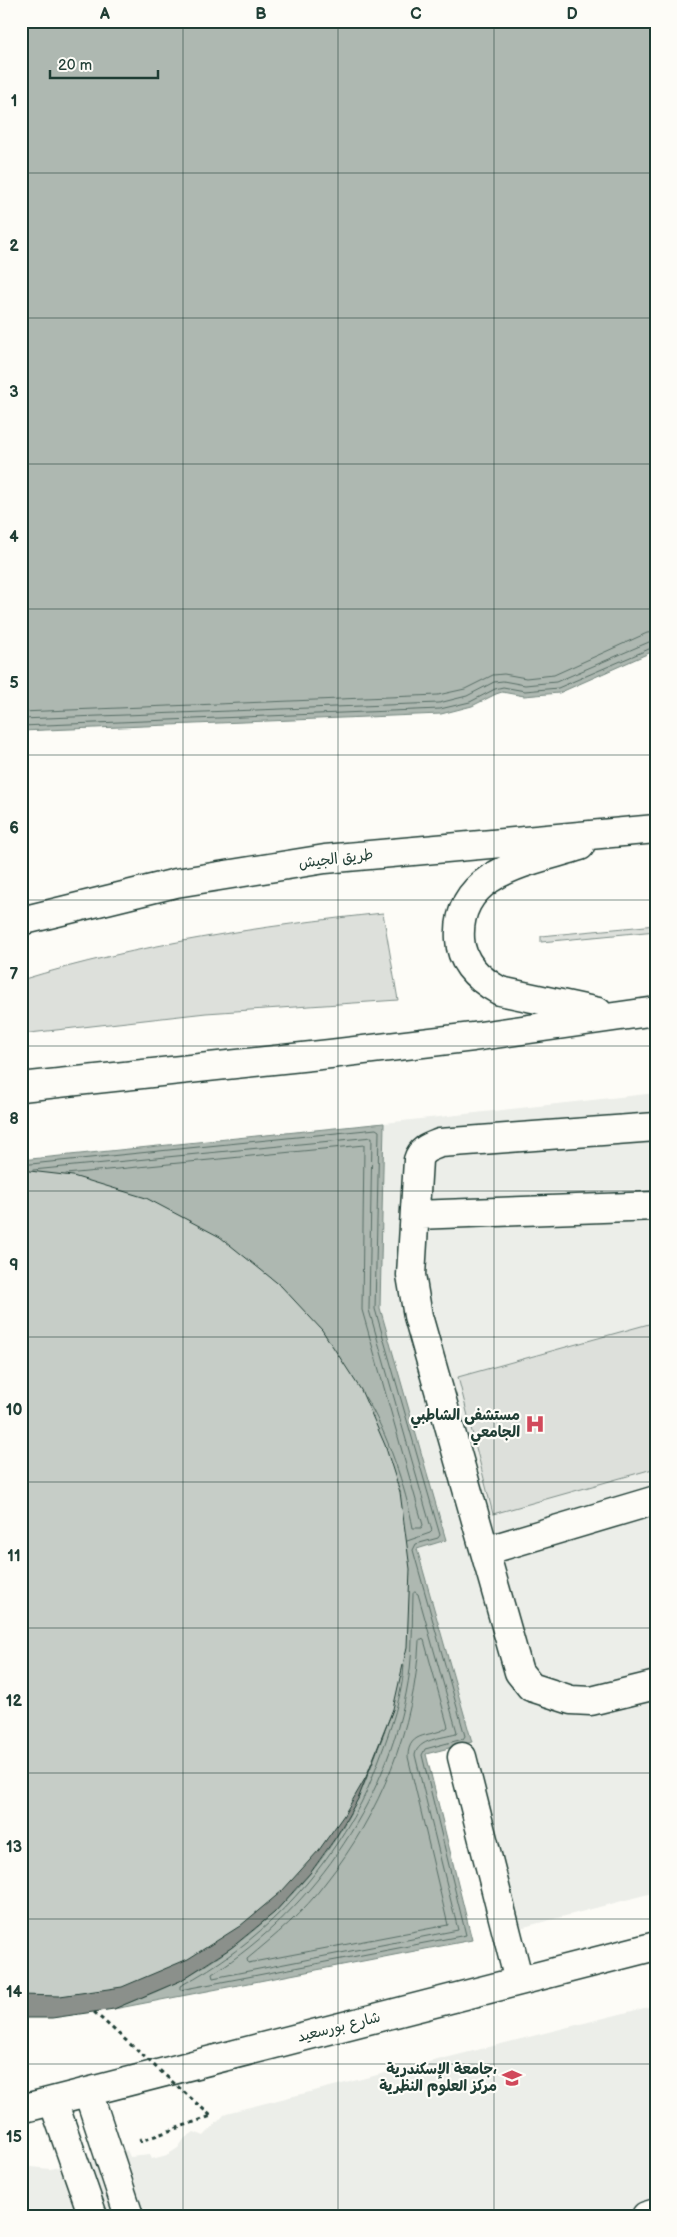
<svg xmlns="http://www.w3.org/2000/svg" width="677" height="2237" font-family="'Balsamiq Sans','Playpen Sans Arabic',sans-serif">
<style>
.built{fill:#eceee9}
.green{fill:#dde0db;stroke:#7e8e88}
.water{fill:#aeb8b1;stroke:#75877f}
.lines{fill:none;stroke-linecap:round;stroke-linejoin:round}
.shore{stroke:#586e66;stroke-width:1}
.minor-casing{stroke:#1f3d34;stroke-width:31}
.highway-casing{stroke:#1f3d34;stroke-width:31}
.path{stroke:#1f3d34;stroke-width:3;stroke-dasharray:4 4;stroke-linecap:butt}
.minor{stroke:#fdfcf7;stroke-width:28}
.highway{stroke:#fdfcf7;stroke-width:28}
.path-bridge{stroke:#1f3d34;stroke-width:3;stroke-dasharray:4 4;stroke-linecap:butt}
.shaded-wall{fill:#8b908b;stroke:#1f3d34}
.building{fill:#c6cdc7;stroke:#1f3d34}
.grid{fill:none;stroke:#1f3d34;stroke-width:1;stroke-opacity:0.55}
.labels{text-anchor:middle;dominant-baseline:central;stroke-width:4.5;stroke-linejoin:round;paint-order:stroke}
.street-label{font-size:15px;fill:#1f3d34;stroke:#fdfcf7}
.poi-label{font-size:15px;font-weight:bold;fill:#1f3d34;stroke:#fdfcf7;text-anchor:end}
.neatline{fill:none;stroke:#1f3d34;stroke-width:2}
.grid-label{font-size:16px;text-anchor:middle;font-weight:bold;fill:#1f3d34}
</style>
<rect width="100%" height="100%" fill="#fdfcf7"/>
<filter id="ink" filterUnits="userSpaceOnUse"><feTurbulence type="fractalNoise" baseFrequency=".02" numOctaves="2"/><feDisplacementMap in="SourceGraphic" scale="10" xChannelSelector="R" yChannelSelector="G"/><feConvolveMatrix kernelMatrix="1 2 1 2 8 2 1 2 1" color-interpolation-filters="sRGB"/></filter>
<g filter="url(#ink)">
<path class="built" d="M656,1093V1892L520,1928L472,1742L417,1549L446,1540L380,1308L384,1123Z
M656,2005V2216H21V2166L50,2169L127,2150L130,2157L150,2155L152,2159L167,2155L178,2148L185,2138L194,2132L204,2136L226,2113Z"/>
<path class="green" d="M383,913L398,1000L206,1013L21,1034V980C139,944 261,926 383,913Z
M656,925V931L541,942V936Z
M656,1322V1468L493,1514L458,1377Z"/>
<path class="water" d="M21,21H656V650L559,693L524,696L502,692L496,694L472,706L441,714L21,731Z
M384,1123L380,1308L446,1540L417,1549L472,1742L426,1754L472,1940L114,2009C136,1999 159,1992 180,1980C254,1941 322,1875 358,1798C368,1777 376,1753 385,1731L21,1193V1160Z"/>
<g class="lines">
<path class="shore" d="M21,712L438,695L465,689L493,675L504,674L526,678L554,675L647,633L656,632
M21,719L439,703L467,696L494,682L503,681L525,685L556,682L656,639
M21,726L440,709L470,702L495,689L503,687L525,691L558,688L656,646
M21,1165L376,1129L379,1131L375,1309L440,1535L438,1538L416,1544L413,1550L465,1736L463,1739L425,1749L422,1755L466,1935L180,1990V1986C258,1945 320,1880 361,1803C369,1788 374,1772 380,1757C390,1731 403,1693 404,1665
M33,1170L372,1137L369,1310L432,1531L430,1533L407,1541
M66,1174L364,1145L362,1310L423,1525L421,1528H413C406,1489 387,1431 365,1397
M415,1592L418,1594L457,1732L456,1734C442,1738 418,1739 415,1755L458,1930L213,1978L212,1974C317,1907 393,1794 410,1670C413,1645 412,1619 413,1594Z
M421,1639L424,1640L448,1727C434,1738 408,1729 408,1757L448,1925L248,1963L247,1959C275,1936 304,1912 326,1882C380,1814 415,1728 419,1641Z"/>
<defs>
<path id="minor" d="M656,1127L440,1143C430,1147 421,1149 418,1160L411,1275L418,1316L519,1672L531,1687L571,1700L591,1701L656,1685
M415,1215L656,1206
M485,1551L656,1500
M462,1757L519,1981
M88,2092L129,2216
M53,2101L93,2216
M21,2109L656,1946
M646,2216L656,2213"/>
<path id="highway" d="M580,846C530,862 456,871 460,939C461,964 480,980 500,991L598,1012
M21,921L176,883L325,859L656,829
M21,1087L330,1054L473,1037L656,1011"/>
</defs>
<use href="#minor" class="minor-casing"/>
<use href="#highway" class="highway-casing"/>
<path class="path" d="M140,2138L141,2141L211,2116"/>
<use href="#minor" class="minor"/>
<use href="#highway" class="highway"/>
<path class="path-bridge" d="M94,2012L211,2116"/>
</g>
<path class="shaded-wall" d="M393,1709L358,1799L336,1837L311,1872L274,1913L231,1948L180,1981L114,2009L52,2018H21V1995Z"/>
<path class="building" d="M21,1170L73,1176L146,1198L220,1237L281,1286L322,1330L361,1390L385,1445L400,1492L410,1569L407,1647L393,1709L366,1777L344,1815L319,1850L282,1891L240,1926L188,1959L122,1987L60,1996L21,1995Z"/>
</g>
<path class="grid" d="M183,21V2216M338,21V2216M494,21V2216M21,173H656M21,318H656M21,464H656M21,609H656M21,755H656M21,900H656M21,1046H656M21,1191H656M21,1337H656M21,1482H656M21,1628H656M21,1773H656M21,1919H656M21,2064H656"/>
<defs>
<symbol id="hospital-bare" viewBox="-9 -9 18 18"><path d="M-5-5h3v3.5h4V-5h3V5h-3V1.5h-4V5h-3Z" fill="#d1495b" stroke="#fdfcf7" stroke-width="2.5" paint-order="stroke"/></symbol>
<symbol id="university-bare" viewBox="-9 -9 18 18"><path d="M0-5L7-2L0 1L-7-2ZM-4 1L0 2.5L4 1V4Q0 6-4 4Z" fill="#d1495b" stroke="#fdfcf7" stroke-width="2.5" paint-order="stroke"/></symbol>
</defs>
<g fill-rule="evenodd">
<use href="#hospital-bare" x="521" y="1410" width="28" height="28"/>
<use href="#university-bare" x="498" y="2064" width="28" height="28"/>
</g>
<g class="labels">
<g class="street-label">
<text transform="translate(336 859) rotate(-7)">طريق الجيش</text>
<text transform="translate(339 2027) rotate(-14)">شارع بورسعيد</text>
</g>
<g class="poi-label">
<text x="520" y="1415">مستشفى الشاطبي<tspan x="520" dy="17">الجامعي</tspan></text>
<text x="497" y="2069">جامعة الإسكندرية،<tspan x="497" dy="17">مركز العلوم النظرية</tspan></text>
</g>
</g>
<rect width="677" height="2237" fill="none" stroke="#fdfcf7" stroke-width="55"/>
<path d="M50 70v8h108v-8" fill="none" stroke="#1f3d34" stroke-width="2.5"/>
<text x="58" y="70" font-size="15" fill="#1f3d34" stroke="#fdfcf7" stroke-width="4" paint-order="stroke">20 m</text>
<rect x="28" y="28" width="622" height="2182" class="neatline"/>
<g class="grid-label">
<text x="105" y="19">A</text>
<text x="261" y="19">B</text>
<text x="416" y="19">C</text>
<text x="572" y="19">D</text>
<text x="14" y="106">1</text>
<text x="14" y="251">2</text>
<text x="14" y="397">3</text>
<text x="14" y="542">4</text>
<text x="14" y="688">5</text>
<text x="14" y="833">6</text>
<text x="14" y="979">7</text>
<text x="14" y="1124">8</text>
<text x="14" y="1270">9</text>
<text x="14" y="1415">10</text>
<text x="14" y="1561">11</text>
<text x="14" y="1706">12</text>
<text x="14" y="1852">13</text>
<text x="14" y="1997">14</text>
<text x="14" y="2142">15</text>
</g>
</svg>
